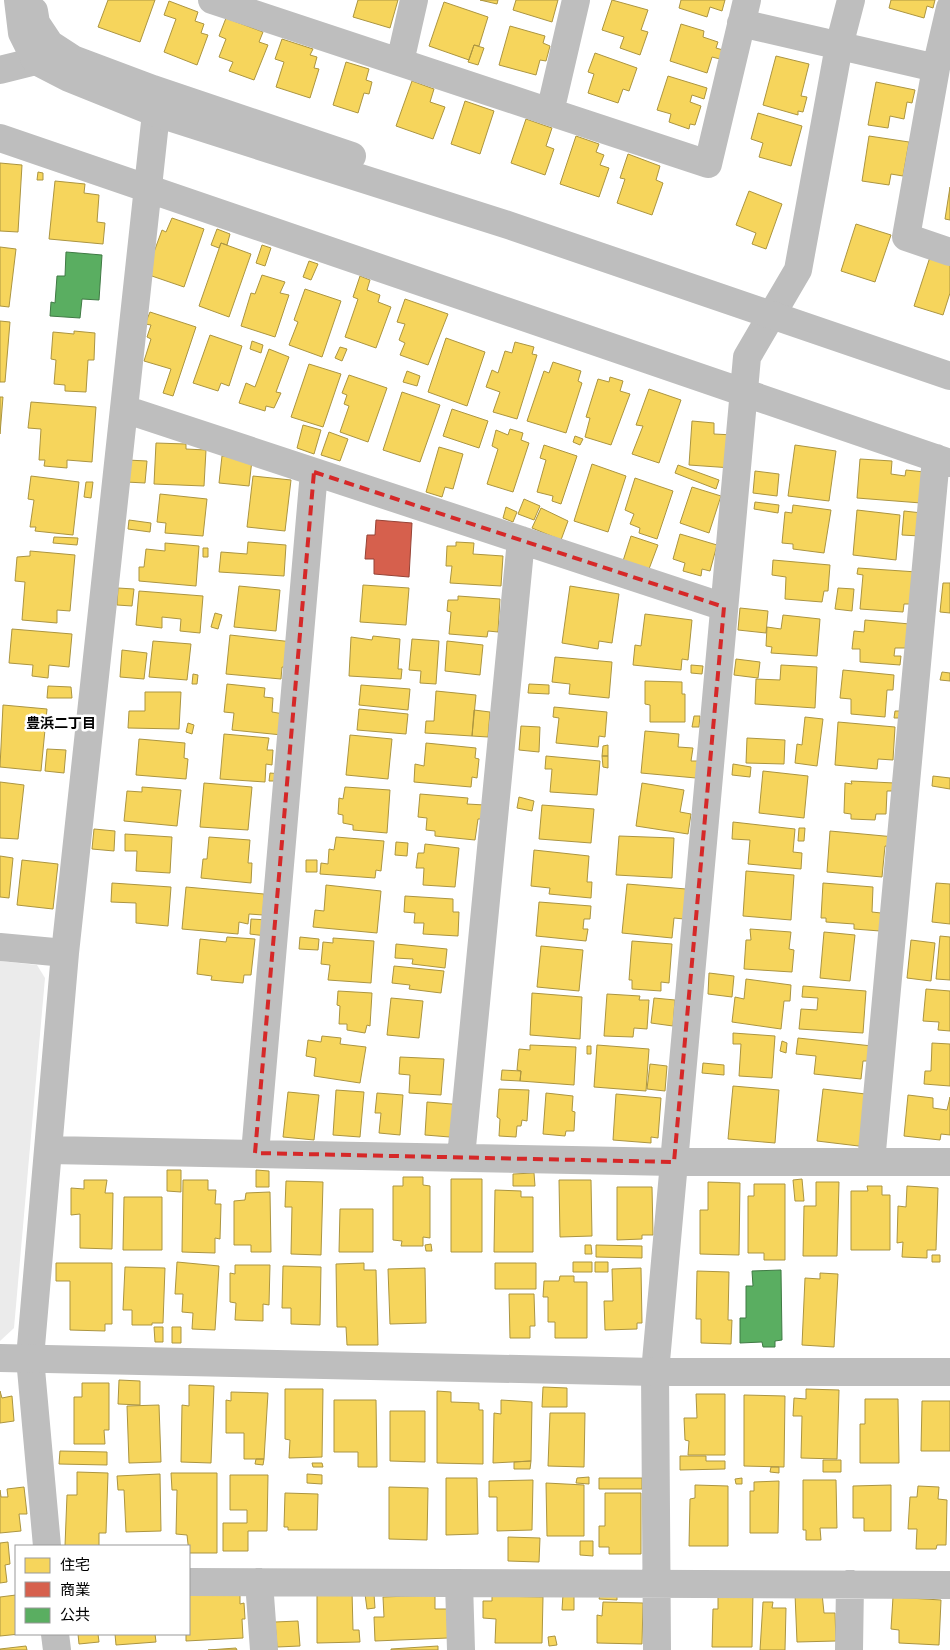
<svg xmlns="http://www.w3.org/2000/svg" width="950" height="1650" font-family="Roboto,'Noto Sans JP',sans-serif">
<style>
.green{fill:#ebebeb}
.homes{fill:#f6d55c;stroke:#ac9540}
.shops{fill:#d6604d;stroke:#964336}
.public{fill:#5aae61;stroke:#3f7a44}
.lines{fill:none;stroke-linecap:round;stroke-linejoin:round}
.minor{stroke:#bebebe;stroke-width:28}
.tertiary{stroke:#bebebe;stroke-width:28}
.marked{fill:none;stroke:#d62828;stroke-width:4;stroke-dasharray:10 6;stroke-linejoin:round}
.labels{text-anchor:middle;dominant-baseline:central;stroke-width:5;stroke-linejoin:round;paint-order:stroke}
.neighbourhood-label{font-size:14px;font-weight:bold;fill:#000;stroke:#fff}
</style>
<rect width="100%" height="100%" fill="#fff"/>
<path class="green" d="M0,961L37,965L45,978L14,1328L0,1341Z"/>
<path class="homes" d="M108,0H155L140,42L98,27Z
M358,0H398L390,28L353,17Z
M480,0H498L497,4Z
M516,0H558L552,22L513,10Z
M612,0L648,10L641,30L648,32L640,55L620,48L624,37L602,30Z
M681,0H725L722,11L710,7L707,17L679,8Z
M891,0H935L933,8L927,6L924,18L889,8Z
M169,1L198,12L195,21L204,24L201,33L208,35L197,65L164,52L176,19L164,15Z
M444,2L488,17L479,46L474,45L469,60L429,46Z
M226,18L263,32L259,42L268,45L254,80L229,71L233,62L219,57L226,39L219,36Z
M681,24L704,31L703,37L718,42L716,48L723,50L720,59L712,57L707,73L670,61Z
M510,26L545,36L543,43L550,46L546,61L540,60L536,75L499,65Z
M282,39L313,49L310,55L317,57L314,68L319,69L310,98L276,87L284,62L275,59Z
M474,45L484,48L478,65L468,62Z
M595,53L637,68L629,91L623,89L618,103L588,93L594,74L588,72Z
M776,56L809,64L801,96L807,97L803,112L798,111V115L763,105Z
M346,62L369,69L366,80L372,82L369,94L364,93L358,113L333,105Z
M668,76L707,88L704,99L692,95L690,102L701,106L695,125L690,124L689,129L669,122L671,114L657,110Z
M412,81L434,89L430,102L445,107L433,139L396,126Z
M876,82L915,90L912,103L907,102L904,119L890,116L888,128L868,125Z
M465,101L494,111L480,154L451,144Z
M758,113L802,126L791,166L759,157L763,143L751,139Z
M526,119L552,128L546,146L554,149L545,175L511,163Z
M576,136L599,144L596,152L604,155L600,165L609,168L599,197L560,184Z
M869,136L909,142L903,176L891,174L889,185L862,181Z
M628,154L660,166L656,180L663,183L652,215L617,203L625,179L620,178Z
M0,163L22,165L18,232L0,231Z
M38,172L43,173V180H37Z
M55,181L85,184L84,193L99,195L97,222L105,223L103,244L49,239Z
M950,187V220L945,219Z
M749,191L782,204L766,249L752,244L756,233L736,225Z
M172,218L204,229L184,287L146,274L162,230L166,232Z
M856,224L891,235L875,282L841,271Z
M217,229L230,234L227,245L221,243L219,248L211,245Z
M221,243L251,254L229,317L199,306Z
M262,245L271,248L265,266L256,263Z
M0,247L16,249L9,307L0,306Z
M930,257L950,263V293L943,315L914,306Z
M309,261L318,264L311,280L303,277Z
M262,275L285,282L280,293L289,295L275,337L241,326L251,293L255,294Z
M360,276L370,280L367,290L380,295L378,302L391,307L376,348L345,337L358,299L353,297Z
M305,289L341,301L322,357L289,345L298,322L294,320Z
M405,299L448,314L428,365L400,355L405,343L399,340L405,324L397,322Z
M150,312L196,327L173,396L163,393L171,369L144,361L151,339L147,337L151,325L145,324Z
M0,321L10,322L5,382H0Z
M74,331L95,333L94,360H88L86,392L65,391V385L54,384L56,360L51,359L53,332L74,334Z
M210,335L242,346L229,386L221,383L218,391L193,383Z
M446,338L485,352L467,406L428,392Z
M252,341L263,345L261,353L250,349Z
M515,342L534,347L532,354L537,355L517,419L493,412L500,392L486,387L492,370L498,373L505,351L512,353Z
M340,347L347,349L342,361L335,358Z
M269,349L289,357L276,392L281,393L274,408L266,406L265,411L239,403L246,383L255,387Z
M553,362L581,371L578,381L582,383L566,433L527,421L544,371L549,373Z
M309,364L341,374L323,427L291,417Z
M407,371L420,376L417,386L403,382Z
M349,375L387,388L368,442L340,432L349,406L344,404L347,395L342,393Z
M610,377L623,381L620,391L630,394L611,445L585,437L590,418L586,417L598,379L609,382Z
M649,389L681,400L659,463L632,454L643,426L636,425Z
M402,392L440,405L420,462L383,450Z
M0,397H3L0,434Z
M31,402L96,407L92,462L67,460V468L44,466L45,460H39L41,429L28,428Z
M452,409L488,421L479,448L443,436Z
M692,421L714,423V434L734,435L732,468L689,465Z
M303,425L321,430L314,454L297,448Z
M510,429L523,433L521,440L529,443L513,492L487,484L498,449L492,446L496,430L508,435Z
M329,432L348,439L340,461L321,455Z
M575,436L583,439L580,445L573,442Z
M156,443L186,444V449L206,450L204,486L154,484Z
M544,445L577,456L561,504L552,501L553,496L537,492L546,460L540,458Z
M795,445L836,451L829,501L788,496Z
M439,447L463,454L453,489L445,487L442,497L426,492Z
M222,456L252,460L249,486L219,483Z
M860,459L892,461L891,474L905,476L906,470L924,472L921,503L857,498Z
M127,460L147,461L145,483L126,482Z
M592,464L626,476L608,532L574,521Z
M678,465L719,480L716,489L675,473Z
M755,471L779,474L777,496L753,493Z
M31,476L79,482L73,535L35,531L36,527H30L34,500L28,499Z
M253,476L291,480L285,531L247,527Z
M635,478L673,491L657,539L639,533L640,528L630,524L634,514L625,510Z
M86,482H93L91,498L84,497Z
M692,487L721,496L709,533L680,523Z
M160,494L207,499L203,536L165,533L166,523L157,522Z
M524,499L540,506L534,520L518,514Z
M755,502L779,505L778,513L754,509Z
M793,505L831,510L824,553L793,549V544L782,543L785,512L792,513Z
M506,507L517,512L513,522L503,518Z
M541,508L568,521L561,540L532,528Z
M857,510L900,515L896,560L853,555Z
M904,511L922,513L920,536L902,535Z
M129,520L151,523L150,532L128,529Z
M680,534L717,545L710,571L702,569L701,576L683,571L685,563L673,559Z
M631,536L658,545L649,569L623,561Z
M54,537L78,538L77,545L53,543Z
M248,542L286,545L284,576L219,572L221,552L247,554Z
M456,542L474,543L473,554L503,556L501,586L450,583L452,566H446L447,546H456Z
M165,543L199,546L196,586L139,581V567H144L146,549L165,551Z
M203,548H208V557H203Z
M30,551L75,555L70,611L57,610V623L22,620L25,582L15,581L17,557L30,556Z
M773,560L830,565L828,591H824L822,602L785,599L786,577L772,575Z
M858,568L917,572L915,604H904L903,612L860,609L863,575L857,574Z
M943,583H950V613L940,612Z
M363,585L409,588L406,625L360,622Z
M239,586L280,590L276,631L234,627Z
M570,586L619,594L612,643L599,641L598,649L562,643Z
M118,588L134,589L132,606L117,605Z
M838,588L854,589L852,611L835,609Z
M139,591L203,596L200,633L180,631L181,619L162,617V628L136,625Z
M458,596L500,599L498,632L488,631L487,637L449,634L451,612L447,611L448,600H458Z
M740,608L768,611L766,633L738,630Z
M215,613L222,615L218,629L211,627Z
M645,614L692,620L688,660L682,659L681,670L633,665L635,645L641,646Z
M783,615L820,619L817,656L771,653L772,647L766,646L767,627L781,629Z
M865,620L910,624L908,648H895L894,656H901L900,665L860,662V649H852L854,631L864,632Z
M12,629L72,634L69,667L49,665L48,678L32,676L33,665L9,663Z
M230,635L293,642L290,668L282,667L281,679L226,674Z
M373,636L400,639L398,669H402L401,679L349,676L351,637L372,640Z
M412,639L439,641L436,684L420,683L421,671L409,670Z
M153,641L191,644L187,680L149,677Z
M447,641L483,645L480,675L445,671Z
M122,650L147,653L144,679L120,677Z
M555,657L612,662L609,698L569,694L570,684L552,682Z
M736,659L760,662L758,678L734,675Z
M691,665L703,666L702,674L691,673Z
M781,665L817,667L815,708L755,704L756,679L780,680Z
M843,670L894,675L893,690H887L885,717L851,714V699L840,698Z
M942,672L950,673V681L940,680Z
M193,674L198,675L197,684H192Z
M645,681L682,682V694H685V722H650V705L645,704Z
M227,684L265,688L264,697L273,698L272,712L284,714L282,735L232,730L234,713L224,712Z
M529,684L549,685V694L528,693Z
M361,685L410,689L408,710L359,705Z
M48,686L71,687L72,698H47Z
M436,691L476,695L472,736L425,733L426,721H434Z
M145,692H181L179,729L128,728L129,711H145Z
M3,705L47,709L41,771L0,767Z
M554,707L607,712L605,737L599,736L598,747L556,743L559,718L553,717Z
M359,709L408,714L406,734L357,730Z
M474,710L490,712L488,737L472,736Z
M895,711H903L902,718H894Z
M694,716H700L699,727H692Z
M805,717L823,719L817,766L795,763L797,744L802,745Z
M838,722L895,727L893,760L878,759L877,769L835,765Z
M188,723L194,725L192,734L186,732Z
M521,726L540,727L539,752L519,750Z
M645,731L679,734L678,747L693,748L691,761H698L696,778L641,773Z
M224,734L269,738L267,750H273L272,765L266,764L265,782L220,779Z
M350,735L392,739L388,779L346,775Z
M747,738L785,740L784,764L746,763Z
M139,739L185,743L184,758L188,759L186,779L136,775Z
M426,743L476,748L475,758L479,759L477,778L472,777L471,787L414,782L415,764L424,766Z
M608,745V756H602L603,746Z
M47,749L66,750L64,773L45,771Z
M546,756L600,761L597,795L550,792L552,769H545Z
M602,756H608V768L603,767Z
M733,764L751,767L750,777L732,775Z
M763,771L808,776L804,818L759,813Z
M270,773L281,774V781H269Z
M933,776L950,778V789L932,786Z
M851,781L895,783V791H887L886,814H876L875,820L851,819V814L844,813L845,783L852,784Z
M0,782L24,785L18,839L0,838Z
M204,783L252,787L248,830L200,827Z
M642,783L684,790L680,812L691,814L688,834L636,826Z
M142,787L181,790L177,826L124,821L127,791L142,792Z
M345,787L390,790L387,833L353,830V825L343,823V815L338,814L339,798L343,799Z
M420,794L468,798L467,804L485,805L483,819H478L475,840L435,836V831L426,830L427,818L418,817Z
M519,797L534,801L532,811L517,808Z
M542,805L594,809L591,843L539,839Z
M733,822L795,829L793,852L802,853L801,869L748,864L750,840L732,839Z
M799,828H805L804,841H798Z
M94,829L115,831L114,851L92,849Z
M830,831L895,837L894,847L885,846L882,877L827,872Z
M125,834L172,837L170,873L136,871L137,851H125Z
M619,836L674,838L672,878L616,875Z
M209,837L250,840L248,863H252L251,883L201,878L203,859H207Z
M336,837L384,841L381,871L376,870L375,878L320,874L321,863L328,864L329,849L334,850Z
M396,842L408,843L407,856L395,855Z
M425,844L459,848L455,887L423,885L424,868H416L418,853H424Z
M534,850L589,856L587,882H592L591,898L549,894L550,888L531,886Z
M0,856L13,858L9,898L0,897Z
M22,860L58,864L53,909L17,905Z
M306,860H317V872H306Z
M746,871L794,875L791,920L743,916Z
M112,883L171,887L168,926L136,923V903L111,902Z
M823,883L873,887L872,912L881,913L880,931L854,929V924L826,922V918H821Z
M936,883L950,884V924L932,922Z
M627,884L686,889L684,919L674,918L672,938L622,933Z
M326,885L381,891L377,933L313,927L315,910L324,911Z
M186,887L264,894L263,915L249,914L248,924L239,922L238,934L182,929Z
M405,896L453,899V912H459L458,936L423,934L424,923H414L415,913L404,912Z
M539,902L591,906L590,919H584L583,929H588L586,941L536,936Z
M251,919L268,920L266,936L250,934Z
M750,929L791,932L789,949L794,950L792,972L744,969L746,940H751Z
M824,932L855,935L850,981L820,978Z
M940,936L950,937V980L936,979Z
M227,937L255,939L251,975H244L243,983L211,980L212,976L197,974L200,939L226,942Z
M300,937L319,939L318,950L299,949Z
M333,938L374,941L371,983L328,980L330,965L321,964L323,942L333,943Z
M911,940L935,943L931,981L907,978Z
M632,941L672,944L669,983L661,982V991L632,989V980H629Z
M396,944L447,949L445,968L412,964L413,959L395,958Z
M541,946L583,950L579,991L537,987Z
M394,966L444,971L441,993L409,989L410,985L392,983Z
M709,973L734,976L732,997L708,994Z
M746,979L791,985L790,1001H784L781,1029L732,1022L735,997L744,999Z
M803,986L866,991L863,1033L799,1029L801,1009L817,1010L818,998L802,997Z
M926,989L950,991V1031L938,1030L939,1022L923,1021Z
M338,991L372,993L370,1026L367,1025L365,1033L347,1030V1024H339L340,1006L337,1005Z
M532,993L582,997L580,1039L530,1035Z
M607,994L640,996L639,1000H649L647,1029L634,1028L633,1037L604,1036Z
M391,998L423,1001L419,1038L387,1035Z
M654,998L675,1000L673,1026L651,1023Z
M733,1033L775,1036L772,1078L739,1076L741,1044H733Z
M322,1036L341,1038L340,1044L366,1047L360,1083L314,1076L316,1058L306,1056L308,1040L321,1042Z
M798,1038L872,1046L871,1061H863L861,1079L814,1074L816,1056L796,1054Z
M782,1041L787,1043L786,1053L780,1051Z
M932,1043L950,1044V1086L924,1084L925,1071H931Z
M530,1045L576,1047L574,1085L520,1081L521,1071L517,1070L519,1049L530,1050Z
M597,1045L649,1049L646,1091L594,1087Z
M587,1046H591V1054H587Z
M400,1057L444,1059L441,1095L409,1093L410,1075L399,1074Z
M703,1063L724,1065V1075L702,1073Z
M650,1064L667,1066L665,1091L647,1089Z
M502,1070L521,1071L520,1081L501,1080Z
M733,1086L779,1090L775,1143L728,1139Z
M499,1089L529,1090L527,1121L522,1120L521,1126H517L516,1137L499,1136L500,1119L497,1117Z
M823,1089L874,1095L867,1147L817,1141Z
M336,1090L364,1092L360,1137L333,1135Z
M288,1092L319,1095L314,1140L283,1137Z
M377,1093L403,1095L400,1135L379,1133L381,1113H375Z
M546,1093L573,1096L572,1111L575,1112L574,1131H566L565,1136L543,1134Z
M616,1094L661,1098L658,1138L651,1137V1143L613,1140Z
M908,1095L933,1098V1108L947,1110L950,1097V1135L941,1134L940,1140L904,1136Z
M427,1102L464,1105L462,1138L425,1135Z
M167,1170H181V1192L167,1191Z
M256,1170L269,1171V1187H256Z
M534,1173L535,1186H513V1174Z
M403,1177H423V1185L430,1186V1238L423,1237V1246H401L402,1241L393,1240V1186H403Z
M451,1179H482V1252H451Z
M802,1179L804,1201H795L793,1180Z
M84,1180H107L105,1193H113L112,1249L80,1248V1214L71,1215V1188L84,1189Z
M183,1180H208V1190H216L215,1204H221L220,1239L215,1238V1253L182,1252Z
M559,1180H591L592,1236L560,1237Z
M286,1181L323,1182L321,1255L291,1254L292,1207H285Z
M708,1182L740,1183L739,1255L700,1254V1210H708Z
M816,1182H839L837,1256H803L804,1206H816Z
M754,1184H785V1260H764V1253H748V1196H754Z
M867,1186H882V1195H890V1250H851V1191H868Z
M907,1186L938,1188L936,1250H927V1258L902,1257L903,1242L897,1243L898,1206L906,1207Z
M617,1187H652L653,1235H642V1239L617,1240Z
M495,1190L521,1191V1197H533V1252H494Z
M270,1192L271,1252H251V1245H234V1201L245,1200L246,1193Z
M124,1197H162V1250H123Z
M340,1209H373V1252H339Z
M431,1244L432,1251H426L425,1245Z
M585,1245H591L592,1254H585Z
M596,1245L642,1246V1258L596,1257Z
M932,1255H940V1262H932Z
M177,1262L219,1266L215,1330L192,1329L193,1313L182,1312L183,1294H175Z
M573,1262H592V1272H573Z
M595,1262H608V1272H595Z
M56,1263H112V1324H105V1331L70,1330V1281H56Z
M364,1263V1270H376L378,1345H347L346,1327H337L336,1264Z
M495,1263H536V1289H495Z
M235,1265H270L269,1305L263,1304V1321L235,1320L236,1303L230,1302V1273L235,1274Z
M283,1266L321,1267L320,1325L291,1324V1308H282Z
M125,1267L165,1268L163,1323H152V1325H132V1310H123Z
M425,1268L426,1323L390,1324L388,1269Z
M641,1268L642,1323H637V1329L605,1330L604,1301H613L612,1269Z
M697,1271L729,1272L728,1320H732L731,1344L701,1343V1319H696Z
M820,1273L838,1274L834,1347L802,1345L805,1278L820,1279Z
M560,1276H574V1282H587V1338H555V1322H548V1297H543L544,1281H559Z
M509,1294H534L535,1326H530V1338H510Z
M154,1327H163V1342H155Z
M172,1327H181V1343H172Z
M119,1380L140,1381V1405L118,1404Z
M82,1383H109V1430H104L105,1444H74V1397H82Z
M189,1385L214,1386L211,1463L181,1462L182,1405L189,1406Z
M543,1387L567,1388V1407H542Z
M285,1389H323L322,1457L289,1458L290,1440L285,1439Z
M806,1389L839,1390L837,1459L801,1458L802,1416H793L794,1398L806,1399Z
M0,1391L2,1398L12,1396L14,1421L0,1423Z
M437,1391L451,1392V1402L479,1403V1410H483V1464L437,1463Z
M231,1392L268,1393L264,1459H244V1433H226V1400L231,1401Z
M696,1394H725V1455H688L689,1441L685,1440L684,1418H697Z
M744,1395L785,1396L784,1467L744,1466Z
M865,1399H898L899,1463H860V1424H865Z
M334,1400H376L377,1467H358V1452H334Z
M501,1400L532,1402L531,1461L493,1463L494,1413L501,1414Z
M922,1401H950V1451H921Z
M159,1405L161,1462L129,1463L127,1406Z
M390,1411H425V1462L390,1461Z
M550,1413H585L584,1467L548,1466Z
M60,1451L107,1452V1465L59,1464Z
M680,1456H706V1461H725V1469L680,1470Z
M256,1459H264L263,1465L255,1464Z
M823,1460H841V1472H823Z
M531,1461L530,1469H514V1462Z
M312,1463H322L323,1467H313Z
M771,1467H779V1473L770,1472Z
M77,1472L108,1473L106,1533H99V1546H65L67,1495H77Z
M171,1473H217V1553H189L187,1535L176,1534L177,1490H172Z
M160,1474L161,1531L126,1532L124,1490H118L117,1476Z
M307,1474L322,1475V1484L307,1483Z
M230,1475H268L267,1531H248V1551H223V1523H247V1510H230Z
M589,1477V1484L576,1483L577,1478Z
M446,1478H477L478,1534L446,1535Z
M599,1478H642V1489H599Z
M742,1478V1484H736L735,1479Z
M533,1480L532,1530L497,1531V1497H489V1481Z
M803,1480H836L837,1528H820L821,1540H806V1530H803Z
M779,1481L778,1533H750V1491H754V1482Z
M546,1483L584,1485V1536H547Z
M695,1485L728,1486V1546H689L690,1499L695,1498Z
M891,1485V1531H864V1518H853V1486Z
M918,1486L939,1487L938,1499L947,1500L946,1545H937L936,1549H916L917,1529H908L910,1497H917Z
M24,1487L27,1514H19L21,1531L0,1533V1490L1,1497H8L7,1489Z
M389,1487L428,1488L427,1540L389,1539Z
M285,1493L318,1494L317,1530H288V1527H284Z
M605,1493H641V1554H609V1547H599V1526H605Z
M508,1537L540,1538L539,1562L508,1561Z
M580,1541H593V1556L580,1555Z
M8,1542L10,1564L5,1565L7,1582L0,1583V1543Z
M352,1591L353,1630H359L360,1642L317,1643V1592Z
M240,1592V1604L244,1603L245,1619H242L243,1638L186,1641V1634H189V1594Z
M718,1592H753L752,1647H712L713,1609H718Z
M822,1593L824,1613H835L836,1641L797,1642L795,1594Z
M365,1594H374L375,1608L367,1609Z
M563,1594L574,1596V1610H562Z
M16,1595V1634H20L0,1636V1597Z
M435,1595V1609H447L448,1638L375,1641L374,1617H384L383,1597Z
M600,1595H617V1600L599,1599Z
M492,1596L543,1597L542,1643H495L496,1619L483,1618V1601H492Z
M893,1597L941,1600L939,1645L899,1643V1630L891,1629Z
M603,1602L643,1603L642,1644L597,1643V1615L602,1616Z
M763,1602H773L772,1608H786L785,1650H760Z
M298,1621L300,1646L277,1647L275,1622Z
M78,1634H98L99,1642L79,1644Z
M115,1634H155L156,1642L116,1645Z
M555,1636L557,1645L549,1646L548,1637Z
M26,1646L27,1650H0V1649Z
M438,1646V1650H391V1649Z
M236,1648L237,1650H208Z"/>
<path class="shops" d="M376,520L412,523L409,577L374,574V559H365L367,535H375Z"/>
<path class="public" d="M66,252L102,255L99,300L82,299L80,318L50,316L51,302L55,303L57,276H65Z
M781,1270L782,1340L775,1341V1347H763L762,1342L740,1343V1318H746V1286H753L752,1271Z"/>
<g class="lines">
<path class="minor" d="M212,0L550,112
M576,0L550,112L708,164L747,0
M741,23L936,68L906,237L950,252
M400,62L414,0
M936,68L950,8
M0,70L36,61
M0,138L950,463
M124,409L724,607
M0,947L65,953
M49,1150L674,1162H950
M255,1153L314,472
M461,1157L521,540
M871,1162L936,458
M47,1546L30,1358L65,953L156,113
M189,1582L950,1585
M259,1582L264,1650
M459,1583L461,1650
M55,1634L57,1650
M657,1650L655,1372L747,357L798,270L839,46L851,0
M849,1650L850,1584"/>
<path class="tertiary" d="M18,0L22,33L36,61L69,78L156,113L511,226L950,376
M34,11L36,23L50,44L73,59L153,89L352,156
M0,1358L655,1372H950"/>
</g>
<path class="marked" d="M314,472L724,607L674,1162L255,1153Z"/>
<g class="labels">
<g class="neighbourhood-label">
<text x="61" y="723">豊浜二丁目</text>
</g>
</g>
<rect x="15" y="1545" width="175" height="90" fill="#ffffff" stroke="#999999"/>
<rect x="25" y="1558" width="25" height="15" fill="#f6d55c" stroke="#999999"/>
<text x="60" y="1570" font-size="15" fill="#000000">住宅</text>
<rect x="25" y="1582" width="25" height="15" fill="#d6604d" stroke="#999999"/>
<text x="60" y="1595" font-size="15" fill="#000000">商業</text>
<rect x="25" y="1608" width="25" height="15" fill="#5aae61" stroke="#999999"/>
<text x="60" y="1620" font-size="15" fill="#000000">公共</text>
</svg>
